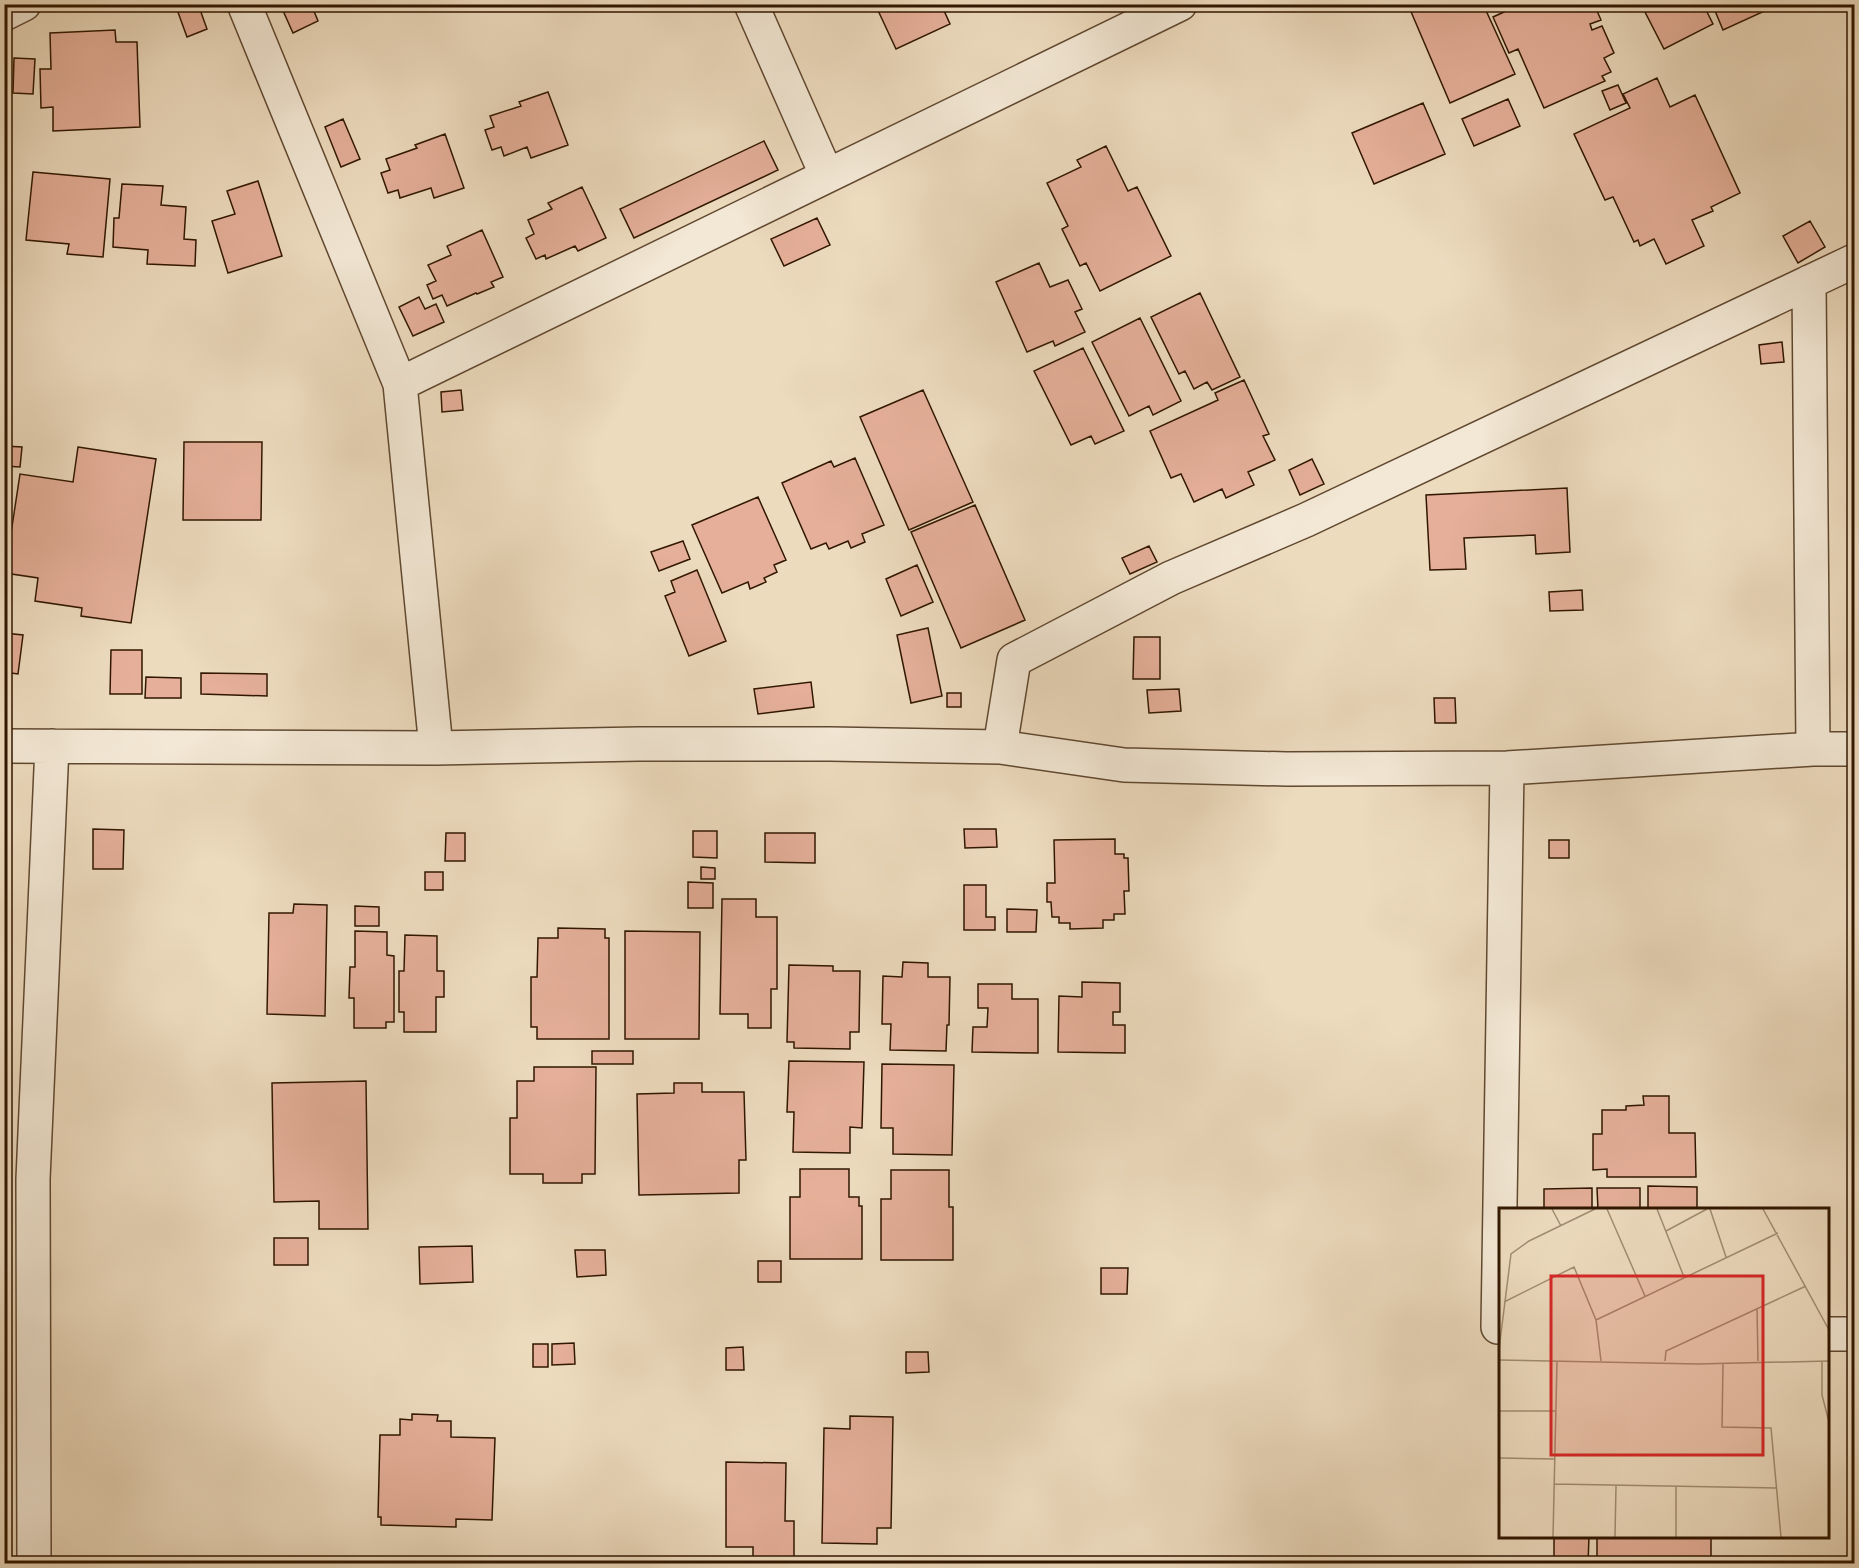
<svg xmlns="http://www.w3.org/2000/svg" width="1859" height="1568" font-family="'Libre Caslon Text',serif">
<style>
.building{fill:#e5af99;stroke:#311700;stroke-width:1.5}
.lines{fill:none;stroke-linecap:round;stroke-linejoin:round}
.minor-casing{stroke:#604830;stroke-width:36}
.minor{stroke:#f3e8d5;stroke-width:33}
.inset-road{fill:none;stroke:#a28d72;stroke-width:1.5}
.view{fill:#d62828;fill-opacity:0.15;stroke:#d62828;stroke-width:3}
.inset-edge{fill:none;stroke:#311700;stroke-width:3}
</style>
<rect width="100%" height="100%" fill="#eddbbe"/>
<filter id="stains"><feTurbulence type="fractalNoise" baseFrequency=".00333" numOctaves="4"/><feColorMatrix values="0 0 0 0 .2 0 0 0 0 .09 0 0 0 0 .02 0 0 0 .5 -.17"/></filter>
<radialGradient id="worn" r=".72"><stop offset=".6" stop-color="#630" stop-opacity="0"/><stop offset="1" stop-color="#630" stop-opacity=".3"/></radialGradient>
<path class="building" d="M175,4H198L207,29L187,37Z
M280,4H311L318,21L293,33Z
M875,4H941L950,24L896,49Z
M1106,4H1120L1108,10Z
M1413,4H1483L1515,74L1450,103L1409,7Z
M1501,4H1594L1601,20L1590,24L1592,30L1602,26L1614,53L1604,58L1611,72L1602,76L1605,81L1544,108L1518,49L1509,53L1493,17L1504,12Z
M1661,4H1703L1713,24L1664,49L1645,12Z
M1716,4H1780L1723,30L1713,6Z
M115,30L116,42H137L140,127L53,131V107L41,108L40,69H51L50,33Z
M14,58L35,59L33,94L13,93Z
M1657,78L1670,107L1695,95L1740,193L1711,207L1713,211L1692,220L1704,246L1666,264L1654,239L1640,246L1638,240L1634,242L1613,197L1605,200L1574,134L1630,108L1623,94Z
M1618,85L1626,103L1610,110L1602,91Z
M548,92L568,145L531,158L527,147L504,156L501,147L492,150L485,130L494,127L490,116L521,106L519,102Z
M1508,99L1520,126L1474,146L1462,119Z
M1423,103L1445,154L1374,184L1352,133Z
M343,119L360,159L341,167L325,127Z
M445,134L464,188L434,198L431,188L400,198L398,190L388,193L381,173L390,170L386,159L417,148L415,145Z
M764,141L778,170L634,238L620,209Z
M1106,146L1128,191L1137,187L1171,256L1100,291L1086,263L1080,266L1062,229L1068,226L1047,183L1081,167L1077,160Z
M33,172L110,179L103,257L67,254L69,244L26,240Z
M258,181L282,256L228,273L212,221L235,214L227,191Z
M122,184L163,186L161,205L186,207L184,239L196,240L195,266L147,264L148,250L113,247L114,218H119Z
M582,187L606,238L578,251L575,246L546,259L545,255L536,259L526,238L534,234L528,220L552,209L548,203Z
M817,218L830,245L784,266L771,239Z
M1810,221L1825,247L1798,263L1783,236Z
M482,230L503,277L491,282L494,287L477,294L476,293L447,306L442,295L433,299L427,285L436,281L428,265L451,255L447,246Z
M1039,263L1050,287L1068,280L1082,309L1075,312L1085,332L1055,346L1053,341L1027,352L996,282Z
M1200,293L1240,377L1212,390L1207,382L1194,389L1185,371L1179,374L1151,317Z
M419,297L425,309L436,304L444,322L413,336L399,307Z
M1140,318L1181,401L1153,415L1149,406L1129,416L1092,342Z
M1782,342L1784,362L1761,364L1759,345Z
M1083,348L1124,431L1095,444L1091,436L1071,445L1034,371Z
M1244,380L1269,434L1263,436L1275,460L1248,472L1254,485L1226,498L1222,489L1194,502L1181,474L1171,478L1150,431L1218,400L1215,393Z
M461,390L463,410L442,412L441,392Z
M923,390L973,502L909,530L860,417Z
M184,442H262L261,520H183Z
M4,446L22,447L20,467L4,466Z
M78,447L156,459L131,623L81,616L82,608L35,601L38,578L5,573L20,474L73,482Z
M855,458L884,525L862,534L865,542L851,548L848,541L829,549L826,543L811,549L782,483L831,461L834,467Z
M1312,459L1324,484L1300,495L1289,470Z
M1567,488L1570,552L1536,554L1535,535L1464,538L1466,569L1430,570L1426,495Z
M758,497L786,560L774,565L777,572L764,578L766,582L750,589L748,582L722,593L692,525Z
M975,505L1025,620L961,648L911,532Z
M683,541L690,559L659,571L651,552Z
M1149,546L1157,562L1130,574L1122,558Z
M917,565L933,602L901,616L886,579Z
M697,570L726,641L689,656L665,596L675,592L671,581Z
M1582,590L1583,610L1550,611L1549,592Z
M928,628L942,696L911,703L897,635Z
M4,633L23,635L18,674L4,672Z
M1134,637H1160V679H1133Z
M111,650H142V694H110Z
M201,673L267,674V696L201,694Z
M146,677L181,678V698H145Z
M811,682L814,707L758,714L754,689Z
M1179,689L1181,711L1149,713L1147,690Z
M947,693H961V707H947Z
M1434,698H1455L1456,723H1435Z
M93,829L124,830L123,869H93Z
M964,829H996L997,847L965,848Z
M693,831H717V858L693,857Z
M446,833H465V861H445Z
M765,833H815V863L765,862Z
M1115,839V854H1124V858H1128L1129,891H1124L1125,914H1114V920H1103V928L1070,929V923H1059V917H1052L1051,902H1047V883H1055L1054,840Z
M1549,840H1569V858H1549Z
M701,867L715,868V879H701Z
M425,872H443V890H425Z
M688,882L713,883V908H688Z
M964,885H986V917H995V930H964Z
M722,899H756V917H777V989H771V1028H748V1014H720Z
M294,904L327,905L325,1016L267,1014L269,913H293Z
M355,906L379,907V926H355Z
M1007,909L1037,910L1036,932H1007Z
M558,928L605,929V938H609V1039H537V1027H531V977H537L538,938H558Z
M355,931L387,932V955L394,956V1022H386V1028H354V998H349L350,967H355Z
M625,931L700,932L699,1039H625Z
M405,935L437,936V971H444V997H436V1032H404V1012H399V971H404Z
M903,962L928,963V977H950L949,1025H947L946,1051L890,1050L891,1024H882L883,976L902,977Z
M789,965L833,966V971H860L859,1032H850V1049L794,1048V1042H787Z
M1082,982L1120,983V1012H1113V1025H1125V1053L1058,1052L1059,996L1082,997Z
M978,984H1012V999H1038V1053L972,1052L973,1027H987L988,1008H978Z
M592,1051H633V1064H592Z
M789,1061L864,1062L862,1128L850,1127V1153L793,1152L794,1112H787Z
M882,1064L954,1065L952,1155L893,1154V1128H881Z
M534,1067H596L595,1174H582V1183H543V1174H510V1118H517V1081H534Z
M366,1081L368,1229H319V1201L274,1202L272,1083Z
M674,1083H702V1092H744L746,1160H739V1193L639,1195L637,1094L674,1093Z
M1643,1096H1669V1133H1695L1696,1177H1607V1169L1593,1170V1134H1602V1110H1626V1106L1644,1105Z
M800,1169H849V1197H859V1206H862V1259H790V1197H800Z
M891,1170H949V1207H953V1260H881V1199H891Z
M1648,1186L1697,1187V1210H1648Z
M1592,1188V1210H1544V1189Z
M1597,1188H1640V1210H1598Z
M274,1238H308V1265H274Z
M472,1246L473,1282L420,1284L419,1247Z
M575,1250H605L606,1275L577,1277Z
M758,1261H781V1282H758Z
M1101,1268H1128L1127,1294H1101Z
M574,1343L575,1364L552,1365V1344Z
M533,1344H548V1367H533Z
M743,1347L744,1370H726V1348Z
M906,1352H928L929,1372L906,1373Z
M412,1414L438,1415L437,1421H451V1437L495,1438L492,1520L456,1519V1527L381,1525V1517H378L380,1435H400V1419L412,1420Z
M850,1416L893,1417L891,1528H877V1544L822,1543L824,1428L850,1429Z
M726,1462L786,1463L785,1521H794V1558H753V1547H726Z
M1554,1536H1589L1588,1564H1554Z
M1597,1536H1711V1564H1597Z"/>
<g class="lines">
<defs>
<path id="minor" d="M244,4L400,384L436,748
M751,4L827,176
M4,14L24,4
M1809,282L1813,749
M400,384L1180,4
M4,746L436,748L639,744H830L1000,747L1124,765L1287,769L1507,768L1813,749H1854
M1000,747L1014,660L1171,578L1306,520L1854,261
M1500,1327H1498L1507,768
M1828,1334H1854
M34,1564L33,1179L52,746"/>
</defs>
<use href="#minor" class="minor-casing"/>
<use href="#minor" class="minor"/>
</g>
<g transform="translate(1499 1208)">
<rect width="330" height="330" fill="#eddbbe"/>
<path class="inset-road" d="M53,1L62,18M108,1L146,88M158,1L185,69M211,1L227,49M264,1L330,122M167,23L208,1M5,94L75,59L97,112L102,153M258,100L259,153M97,112L279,25M0,141L12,46L30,33L96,1M0,152L199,156L330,153M166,153L167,143L307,78M323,154V187L330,214M224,156L223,219L272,220L282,329M0,203H56M0,250L56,251M55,276L278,280M177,279V329M54,329L58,153M116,329L117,278"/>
<path class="view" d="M52,68H264V247H52Z"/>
<rect width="330" height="330" class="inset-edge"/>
</g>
<rect width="1859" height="1568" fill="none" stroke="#eddbbe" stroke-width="24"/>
<rect x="6" y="6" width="1847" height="1556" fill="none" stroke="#311700" stroke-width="3"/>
<rect x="12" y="12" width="1835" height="1544" fill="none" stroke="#311700" stroke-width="1.5"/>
<rect width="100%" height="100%" filter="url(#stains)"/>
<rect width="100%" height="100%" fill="url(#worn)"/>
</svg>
